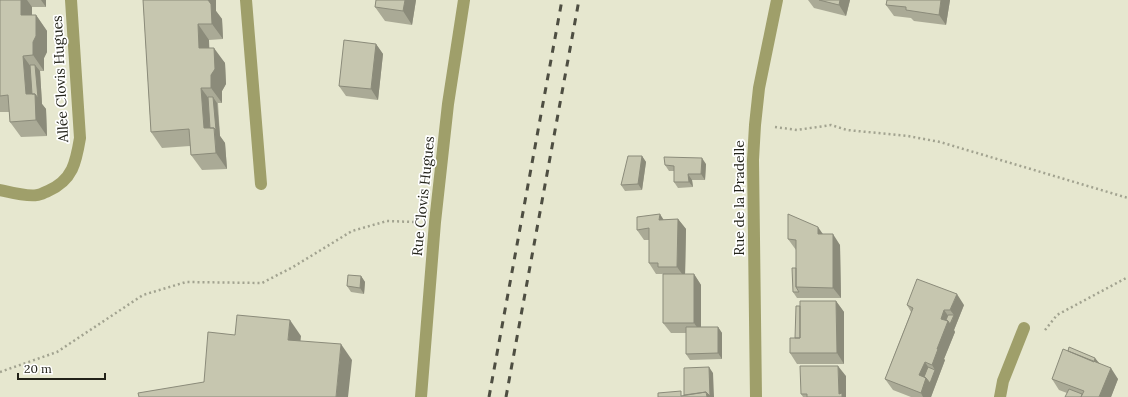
<svg xmlns="http://www.w3.org/2000/svg" width="1128" height="397" font-family="Lora,serif">
<style>
.lines{fill:none;stroke-linecap:round;stroke-linejoin:round}
.path{stroke:#a2a390;stroke-width:2.5;stroke-dasharray:2 3;stroke-linecap:butt}
.street{stroke:#9f9f6a;stroke-width:12}
.rail{stroke:#4e4e42;stroke-width:3;stroke-dasharray:7 7;stroke-linecap:butt}
.wall{fill:#aaaa96}
.shaded-wall{fill:#8b8b7a}
.building{fill:#c6c6af;stroke:#8b8b7a}
.labels{text-anchor:middle;dominant-baseline:central;stroke-width:3.5;stroke-linejoin:round;paint-order:stroke}
.street-label{font-size:14px;fill:#222219;stroke:#fff}
</style>
<rect width="100%" height="100%" fill="#e6e7cf"/>
<g class="lines">
<path class="path" d="M775,127L797,130L831,125L847,130L908,136L940,142L1128,198
M1045,330L1057,315L1128,277
M0,372L57,352L143,295L186,282L262,283L293,267L352,231L387,221L414,222"/>
<path class="street" d="M246,0L261,184
M0,190C9,192 28,197 37,195C41,195 45,192 48,191C73,180 76,162 80,138L71,0
M421,397L435,222L448,104L464,0
M756,397L753,160L755,125L759,88L777,0
M1000,397L1003,381L1024,328"/>
<path class="rail" d="M489,397L562,0
M506,397L579,0"/>
</g>
<path class="wall" d="M0,0H46V7H32V15H36L47,31V52L44,58V71H40L42,104L46,109L47,136L21,137L10,122L9,112H0Z
M143,0L216,11L222,19L223,39L209,40V48L225,63L226,84L222,91V103H218L220,136L225,143L227,169L202,170L191,155L190,146L162,148L151,132Z
M376,0H416L412,25L385,21L375,7Z
M808,0H850L846,16L814,8Z
M887,0H950L946,25L914,21L911,18L894,16L886,5Z
M376,44L383,54L378,100L346,96L339,86Z
M642,156L646,162L642,190L625,191L621,185Z
M706,164L705,180H692L693,187L678,188L674,182V171H669L665,165Z
M678,219L686,229L685,274H694L701,285V327H718L722,333V359L690,360L686,354V333H671L663,323V274H656L649,263V240H644L637,230L663,220Z
M823,234L840,245L841,298H797L793,292L796,268V250L788,239Z
M361,276L365,282L364,294L351,292L347,286Z
M836,301L844,312V364H797L790,353L795,338Z
M907,305H964L954,330L955,332L944,359L945,360L931,397H911L893,390L885,379L911,312Z
M1068,351L1099,364L1118,379L1111,397L1067,393L1059,390L1052,379Z
M846,376V397H803L801,394Z"/>
<path class="shaded-wall" d="M21,0H27L32,7V31L21,15Z
M41,0H46V7Z
M208,0H216V11L222,19L223,39L212,24Z
M405,0H416L412,25L403,11Z
M840,0H850L846,16L839,5Z
M941,0H950L946,25L939,15Z
M36,15L47,31V52L44,58V71L33,55V42Z
M198,24L209,40L210,64L199,48Z
M376,44L383,54L378,100L371,89Z
M214,48L225,63L226,84L222,91V103L211,88V75Z
M23,56L34,71L35,65L40,71L42,104L46,109L47,136L36,120L26,94Z
M201,88L212,103L214,138L204,128Z
M213,97L217,103L220,136L225,143L227,169L216,153Z
M642,156L646,162L642,190L638,184Z
M702,158L706,164L705,180L701,174Z
M688,174L692,180L693,187L689,182Z
M660,214L667,225L659,220Z
M678,219L686,229L685,278L677,267Z
M818,227L825,237L818,234Z
M833,234L840,245L841,298L833,288Z
M694,274L701,285V333L694,323Z
M361,276L365,282L364,294L360,288Z
M957,294L964,305L954,330L955,332L944,359L945,360L934,389L930,383L935,370L932,365L937,349L941,319L944,310L952,321L954,315L950,310Z
M836,301L844,312V364L837,353Z
M290,320L301,336L299,355L288,340Z
M718,327L722,333V359L718,353Z
M341,344L352,360L348,397H336Z
M1095,358L1100,364H1093Z
M925,362L932,373L929,381L934,389L931,397H923L921,393L919,375Z
M838,366L846,376V397H841L839,394Z
M709,367L713,373L714,397H707L706,392Z
M1111,368L1118,379L1111,397H1099Z"/>
<path class="building" d="M0,0H21V15H36V36L33,42V55L23,56L26,94H35L36,120L10,122L8,95L0,96Z
M143,0H208L211,4L212,24H198L199,48H214L215,69L211,75V88H201L204,128H214L216,153L191,155L189,129L151,132Z
M376,0H405L403,11L375,7Z
M819,0H840L839,5Z
M887,0H941L939,15L906,10V7L886,5Z
M344,40L376,44L371,89L339,86Z
M30,65H35L38,98L35,94H32Z
M208,97H213L216,130L214,128H210Z
M628,156H642L638,184L621,185Z
M664,157L702,158L701,174H688L689,182H674V166L665,165Z
M660,214L659,220L678,219L677,267H658V263H649V228L637,230V217Z
M788,214L818,227V234H833V288L796,287V240L788,239Z
M792,268H796V287L799,292H793Z
M663,274H694V323H663Z
M348,275L361,276L360,288L347,286Z
M917,279L957,294L950,310H944L941,319L948,321L937,349H938L932,365L925,362L919,375L926,378L921,393L885,379L913,308L907,305Z
M800,301H836L837,353H790V338H800Z
M796,306H800V338H795Z
M237,315L290,320L288,340L341,344L336,397H139L138,393L204,382L208,332L235,335Z
M948,315H954L950,324L948,321L946,320Z
M686,327H718V353L686,354Z
M1069,347L1095,358L1094,362L1068,351Z
M1063,349L1111,368L1099,397H1081L1084,391L1052,379Z
M800,366H838L839,394L842,393V397H807V394H801Z
M709,367L710,396L706,392L684,395V368Z
M928,367L935,370L930,383L926,378L924,377Z
M1069,389L1082,394L1081,397H1065Z
M681,391V396L706,392L707,397H658V393Z"/>
<g class="labels">
<g class="street-label">
<text transform="translate(60 79) rotate(-93)">Allée Clovis Hugues</text>
<text transform="translate(423 196) rotate(-84)">Rue Clovis Hugues</text>
<text transform="translate(739 198) rotate(-90)">Rue de la Pradelle</text>
</g>
</g>
<path d="M18 373v6h87v-6" fill="none" stroke="#222219" stroke-width="2"/>
<text x="24" y="373" font-size="12" fill="#222219" stroke="#ffffff" stroke-width="3" paint-order="stroke">20 m</text>
</svg>
